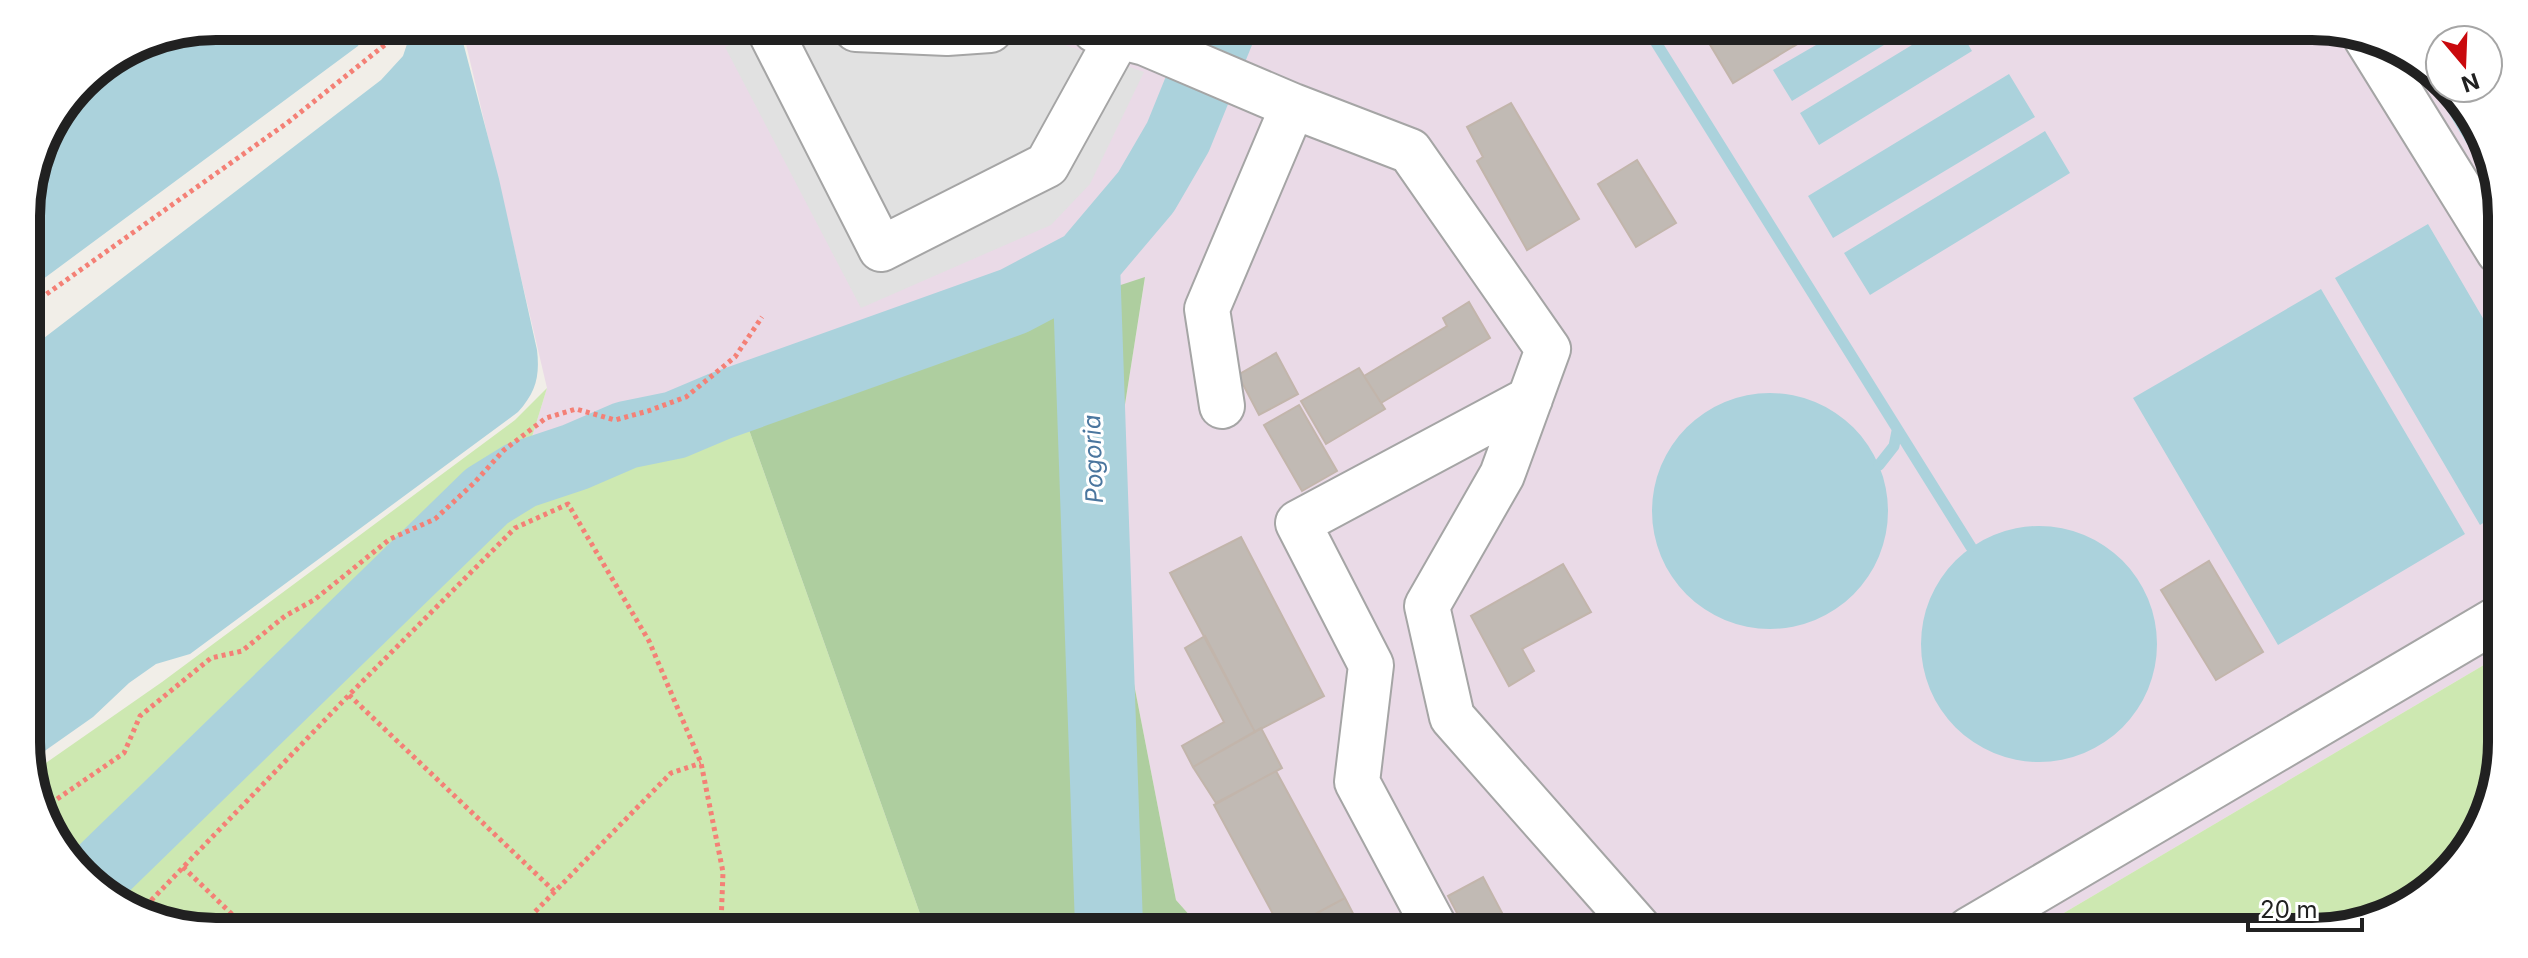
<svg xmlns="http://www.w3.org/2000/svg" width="2528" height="958" font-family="Inter,sans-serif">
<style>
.industrial{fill:#eadae7}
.grass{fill:#cde8b1}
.forest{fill:#aece9f}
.parking{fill:#e1e1e1}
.water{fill:#abd2dc}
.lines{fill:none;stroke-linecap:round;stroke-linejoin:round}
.stream{stroke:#abd2dc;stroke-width:11}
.river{stroke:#abd2dc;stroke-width:68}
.building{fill:#c1bab4;stroke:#c2b5ab;stroke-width:2}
.minor-casing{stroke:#a5a5a5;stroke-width:48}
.path{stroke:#f48076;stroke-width:5;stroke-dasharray:4 4;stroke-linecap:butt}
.minor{stroke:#fff;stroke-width:44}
.labels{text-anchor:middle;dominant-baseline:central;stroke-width:6;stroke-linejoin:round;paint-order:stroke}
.water-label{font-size:24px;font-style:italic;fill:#4a769e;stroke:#fff}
.rim{fill:none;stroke:#212121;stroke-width:10}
</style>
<rect width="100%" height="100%" fill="#f1eee8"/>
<path class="industrial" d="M462,27L2374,36L2440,84V88H2446L2463,100L2500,190L2494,659L2035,930L1200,927L1176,900L1127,648L1115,467L1145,278L742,410L510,507L547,388Z"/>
<path class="grass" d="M547,388L531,440L71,863L30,779V774L162,682L515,420Z
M742,410L924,925L154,922L104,888L518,482L511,506Z
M2494,659L2492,804L2427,893L2324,932L2035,930Z"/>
<path class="forest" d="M1145,277L1115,468L1127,648L1176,900L1200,927L924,925L742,410Z"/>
<path class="parking" d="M751,35L797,36L864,49L943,51L1031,43L1062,44L1144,72L1090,184L1051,225L861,308L725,47Z"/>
<path class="water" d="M216,26L367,27L358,46L27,291L26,203L46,131L90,73L143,40Z
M420,27H459L499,179L537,350C540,376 536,392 518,412L190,654L156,664L129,683L93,717L29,762L27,351L381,80L403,56L407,44L418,45Z
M1835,34H1902L1792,101L1773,70Z
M1930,34H1962L1972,51L1819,145L1800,113Z
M2424,72L2440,84V88H2446L2463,100L2500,190V199Z
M2009,74L2035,117L1833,238L1808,196Z
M2045,131L2070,173L1870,295L1844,253Z
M2428,224L2498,344L2496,515L2480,525L2335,278Z
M2321,289L2465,534L2278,645L2133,398Z
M1652 511a118 118 0 1 1 236 0a118 118 0 1 1-236 0Z
M1921 644a118 118 0 1 1 236 0a118 118 0 1 1-236 0Z"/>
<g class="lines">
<path class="stream" d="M1650,33L1971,547
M1879,465L1894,446L1897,431"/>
<path class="river" d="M92,880L487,496L521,475L575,457L626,435L675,425L720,406L1014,301L1086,263
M1109,926L1086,263L1146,192L1178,137L1221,31"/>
</g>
<path class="building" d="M1703,33H1787L1794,46L1733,83Z
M1787,33L1814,34L1794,46Z
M1511,103L1579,219L1527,250L1477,161L1483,157L1467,127Z
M1637,160L1676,223L1636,247L1598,184Z
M1469,302L1490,338L1381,403L1364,376L1447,326L1443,318Z
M1276,353L1298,394L1259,415L1238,375Z
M1359,368L1385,409L1326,444L1301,401Z
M1299,405L1337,471L1302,491L1264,425Z
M1241,537L1324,696L1255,732L1170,573Z
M2209,561L2263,652L2216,680L2161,590Z
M1563,564L1591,612L1522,649L1534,671L1509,686L1471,616Z
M1205,636L1255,732L1193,767L1182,746L1224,722L1185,648Z
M1261,728L1282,768L1216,803L1193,767Z
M1276,771L1345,898L1291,927H1280L1214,805Z
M1483,877L1510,928H1465L1448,896Z
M1345,898L1360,927H1291Z"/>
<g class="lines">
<defs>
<path id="minor" d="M773,29L772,35L881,249L1047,165L1110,51L1113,33
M856,29L947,33L990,30
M1095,30L1145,43L1293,106L1207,309L1222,406
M2365,36L2499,252
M1293,106L1410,151L1548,349L1502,475L1427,606L1452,717L1639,929
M1435,928L1357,782L1371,665L1298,523L1530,399
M1969,930L2494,621"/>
</defs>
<use href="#minor" class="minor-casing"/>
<path class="path" d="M27,308L287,123L391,40L395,27
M349,695L554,891
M44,808L124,753L140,716L211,658L242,651L285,616L314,600L390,539L435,519L474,483L504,450L546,418L576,409L615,420L648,411L686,397L735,357L762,317
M183,867L240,922
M140,912L349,695L515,528L568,504L649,641L701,763L723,872L721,924
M524,923L671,773L701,763"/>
<use href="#minor" class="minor"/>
</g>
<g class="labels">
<g class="water-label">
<text transform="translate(1093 459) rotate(-92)">Pogoria</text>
</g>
</g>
<path d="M0 0H2528V958H0ZM216 40H2312A176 176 0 0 1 2488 216V742A176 176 0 0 1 2312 918H216A176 176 0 0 1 40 742V216A176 176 0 0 1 216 40Z" fill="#fff" fill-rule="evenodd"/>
<path class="rim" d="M216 40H2312A176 176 0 0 1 2488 216V742A176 176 0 0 1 2312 918H216A176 176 0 0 1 40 742V216A176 176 0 0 1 216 40Z"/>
<g transform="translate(2464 64) rotate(161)"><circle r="38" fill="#ffffff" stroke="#a6a6a6" stroke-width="2"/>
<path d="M0-6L14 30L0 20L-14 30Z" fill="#c9090d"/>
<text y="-12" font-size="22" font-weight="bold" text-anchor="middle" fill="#212121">N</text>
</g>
<path d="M2248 918v12h114v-12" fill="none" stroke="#212121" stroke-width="4"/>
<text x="2260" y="918" font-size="24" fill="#212121" stroke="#ffffff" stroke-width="6" paint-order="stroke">20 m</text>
</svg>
